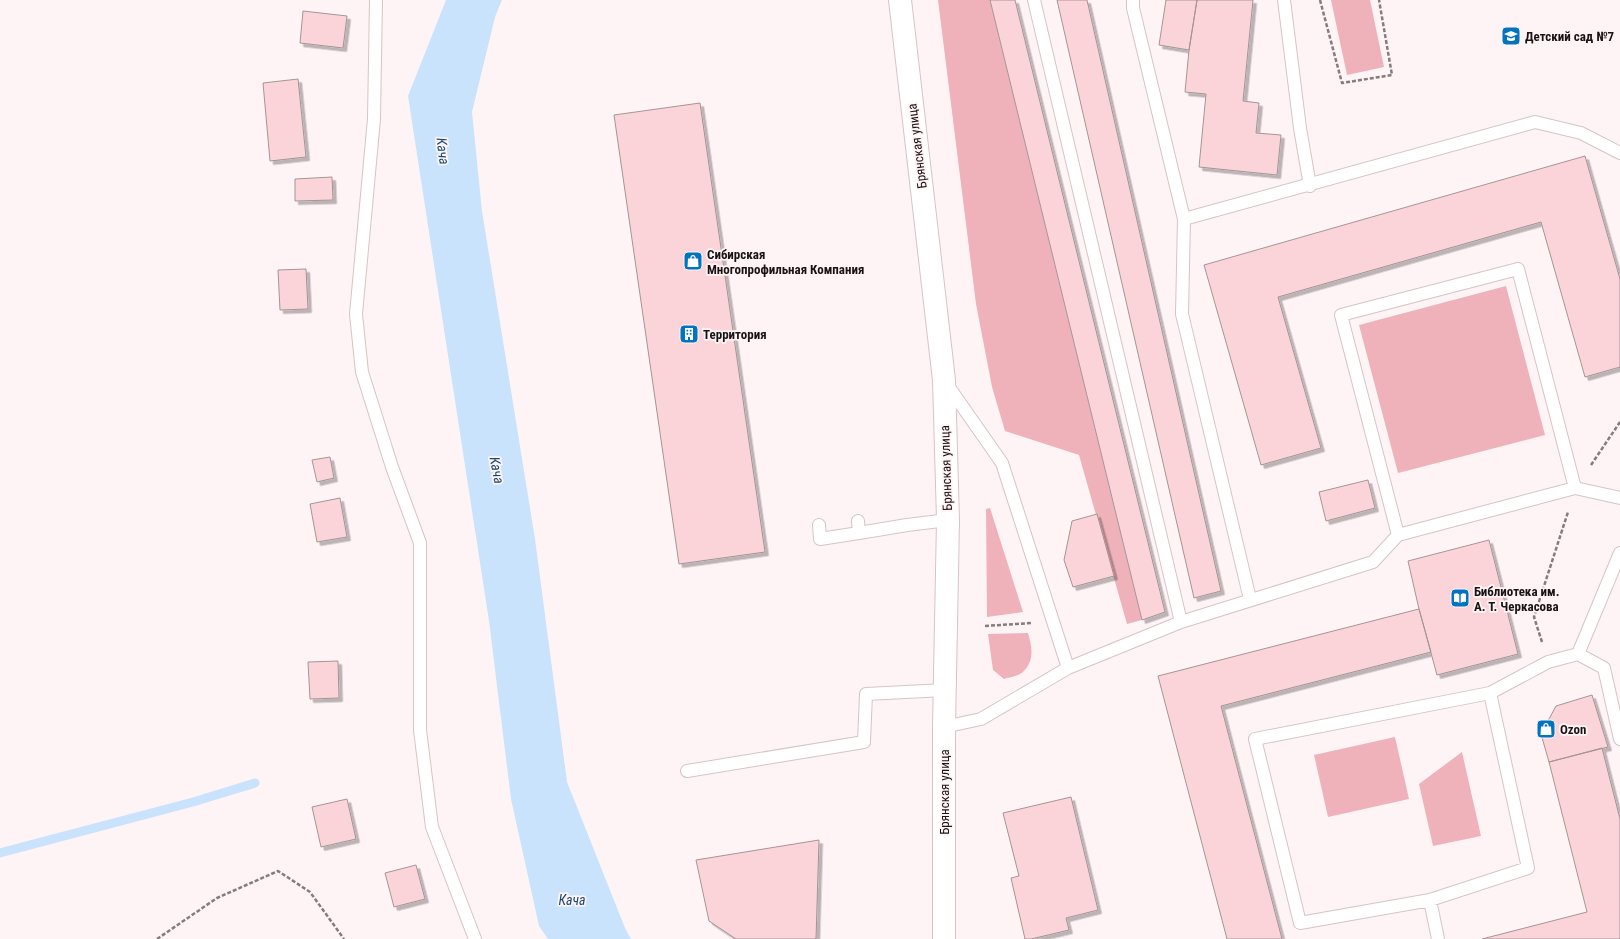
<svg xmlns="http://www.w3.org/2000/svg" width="1620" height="939" font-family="'Roboto Condensed',sans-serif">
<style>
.green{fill:#efb2ba}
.water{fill:#c9e3fc}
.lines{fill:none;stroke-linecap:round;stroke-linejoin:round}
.stream{stroke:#c9e3fc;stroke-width:9}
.building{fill:#fbd4d9;stroke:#a59496;filter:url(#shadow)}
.service-casing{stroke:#d6c4c6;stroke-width:14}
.trunk-casing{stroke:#d6c4c6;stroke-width:24}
.path{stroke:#847c7d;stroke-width:2.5;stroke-dasharray:4 2;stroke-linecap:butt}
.service{stroke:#fff;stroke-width:12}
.trunk{stroke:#fff;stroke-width:22}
.labels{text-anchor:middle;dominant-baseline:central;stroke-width:3.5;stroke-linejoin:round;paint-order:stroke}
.poi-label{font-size:13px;font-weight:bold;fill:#191314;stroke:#fff4f5;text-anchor:start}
.street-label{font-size:13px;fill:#191314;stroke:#fff4f5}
.water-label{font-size:14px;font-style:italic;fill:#184870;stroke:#fff4f5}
</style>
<defs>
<filter id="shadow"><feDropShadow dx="3.5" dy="3.5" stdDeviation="0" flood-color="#0004"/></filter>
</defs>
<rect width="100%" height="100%" fill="#fff4f5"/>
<path class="green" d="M938,0H990L1142,620L1127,624L1079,455L1005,431L992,387L976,304Z
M1331,0H1370L1384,67L1347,75Z
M1506,286L1545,435L1398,473L1359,325Z
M990,508L1023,612L987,617L986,509Z
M1028,633C1032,647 1035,660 1023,672C1019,676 1009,677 1004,679L993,670L988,634Z
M1395,737L1409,799L1328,817L1314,755Z
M1462,752L1481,836L1433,846L1419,784Z"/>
<path class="water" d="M446,0H502L495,17L472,112L482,211L535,539L567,782L625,928L631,939H548L539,926L511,799L489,621L408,96Z"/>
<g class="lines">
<path class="stream" d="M0,853L193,802L255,783"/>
</g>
<path class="building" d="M990,0H1015L1165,612L1142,620Z
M1057,0H1087L1221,591L1194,598Z
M1166,0H1197L1189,50L1159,45Z
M1197,0H1253L1243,101L1259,103L1256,133L1281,135L1277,175L1199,167L1206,94L1185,92L1189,50Z
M303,11L347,16L343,48L300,43Z
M298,79L306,157L270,161L263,83Z
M700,103L765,552L679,564L614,115Z
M1585,156L1620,279V367L1585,377L1541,222L1278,297L1321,448L1261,465L1204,265Z
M332,177L333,200L295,201V179Z
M306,269L308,309L280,310L278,270Z
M330,457L334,478L317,482L312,460Z
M1368,480L1375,508L1326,521L1319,492Z
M340,498L347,537L317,542L310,504Z
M1097,514L1114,576L1073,587L1064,560L1072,521Z
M1489,540L1518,654L1437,675L1419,609L1408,561Z
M1419,609L1431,652L1221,706L1282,939H1227L1158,676Z
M338,661L339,698L310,699L308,662Z
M1592,695L1608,747L1549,762L1541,734L1556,706Z
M1602,748L1620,819V939H1482L1587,912L1549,762Z
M1071,797L1098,910L1066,918L1069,930L1031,939H1025L1011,878L1019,876L1003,813Z
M347,799L356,839L321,847L312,807Z
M819,840L816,939H736L709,921L696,860Z
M416,865L425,899L394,907L385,873Z"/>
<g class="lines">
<defs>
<path id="service" d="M376,0L374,119L356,314L362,372L392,467L420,543V730L432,827L475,939
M1034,0L1181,622
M1133,0V8L1184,219
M1284,0L1300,128L1310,186
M946,383L1002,463L1068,668
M858,521L859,533L907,525L948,520
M819,525L820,539L859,533
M1398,535L1341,315L1518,269L1575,488
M1250,599L1182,314L1184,219L1535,122L1581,133L1620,153
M1578,654L1604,668L1620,739
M1490,693L1255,739L1300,923L1430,900L1528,868L1490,693L1548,662L1578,654L1620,553
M944,727L981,719L1068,668L1181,622L1373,562L1398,535L1575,488L1620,498
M687,771L864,742L866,694L945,690
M1430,900L1438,939"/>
<path id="trunk" d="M900,0L944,380L948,520L944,727V939"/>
</defs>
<use href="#service" class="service-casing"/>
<use href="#trunk" class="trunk-casing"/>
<path class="path" d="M1320,0L1342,83L1392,75L1379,0
M1591,465L1620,422
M985,626L1032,623
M1542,642L1534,617L1568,512
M157,939L217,898L278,871L310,892L344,939"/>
<use href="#service" class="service"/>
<use href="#trunk" class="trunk"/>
</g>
<defs>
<symbol id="school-square" viewBox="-11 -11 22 22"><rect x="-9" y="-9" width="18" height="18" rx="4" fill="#0274bf" stroke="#fff4f5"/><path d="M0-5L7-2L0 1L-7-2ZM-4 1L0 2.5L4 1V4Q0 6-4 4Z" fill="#fff"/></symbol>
<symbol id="shop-square" viewBox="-11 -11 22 22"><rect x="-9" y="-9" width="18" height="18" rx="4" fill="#0274bf" stroke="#fff4f5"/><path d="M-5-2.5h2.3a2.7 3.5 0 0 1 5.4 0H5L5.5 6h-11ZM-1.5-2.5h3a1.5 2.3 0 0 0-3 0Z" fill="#fff"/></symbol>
<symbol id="building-square" viewBox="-11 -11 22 22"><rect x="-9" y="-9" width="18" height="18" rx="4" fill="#0274bf" stroke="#fff4f5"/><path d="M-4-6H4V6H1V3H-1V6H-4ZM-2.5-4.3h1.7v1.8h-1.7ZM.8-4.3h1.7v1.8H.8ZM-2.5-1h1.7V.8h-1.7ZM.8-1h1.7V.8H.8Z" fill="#fff"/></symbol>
<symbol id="library-square" viewBox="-11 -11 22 22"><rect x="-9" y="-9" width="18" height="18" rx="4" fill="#0274bf" stroke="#fff4f5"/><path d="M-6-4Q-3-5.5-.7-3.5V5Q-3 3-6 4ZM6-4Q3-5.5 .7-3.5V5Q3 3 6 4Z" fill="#fff"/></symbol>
</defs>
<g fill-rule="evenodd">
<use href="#school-square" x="1500" y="25" width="22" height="22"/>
<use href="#shop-square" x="682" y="250" width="22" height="22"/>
<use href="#building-square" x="678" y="323" width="22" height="22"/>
<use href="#library-square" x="1449" y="587" width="22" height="22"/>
<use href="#shop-square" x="1535" y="718" width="22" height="22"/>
</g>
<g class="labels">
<g class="poi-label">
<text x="1525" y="36">Детский сад №7</text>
<text x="707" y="254">Сибирская<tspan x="707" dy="15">Многопрофильная Компания</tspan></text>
<text x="703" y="334">Территория</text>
<text x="1474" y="591">Библиотека им.<tspan x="1474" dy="15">А. Т. Черкасова</tspan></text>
<text x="1560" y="729">Ozon</text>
</g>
<g class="street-label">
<text transform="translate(917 146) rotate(-97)">Брянская улица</text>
<text transform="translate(946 468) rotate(-92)">Брянская улица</text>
<text transform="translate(944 792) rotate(-90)">Брянская улица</text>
</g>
<g class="water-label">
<text transform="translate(443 151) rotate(83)">Кача</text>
<text transform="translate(497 470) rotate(79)">Кача</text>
<text x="572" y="900">Кача</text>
</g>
</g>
</svg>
